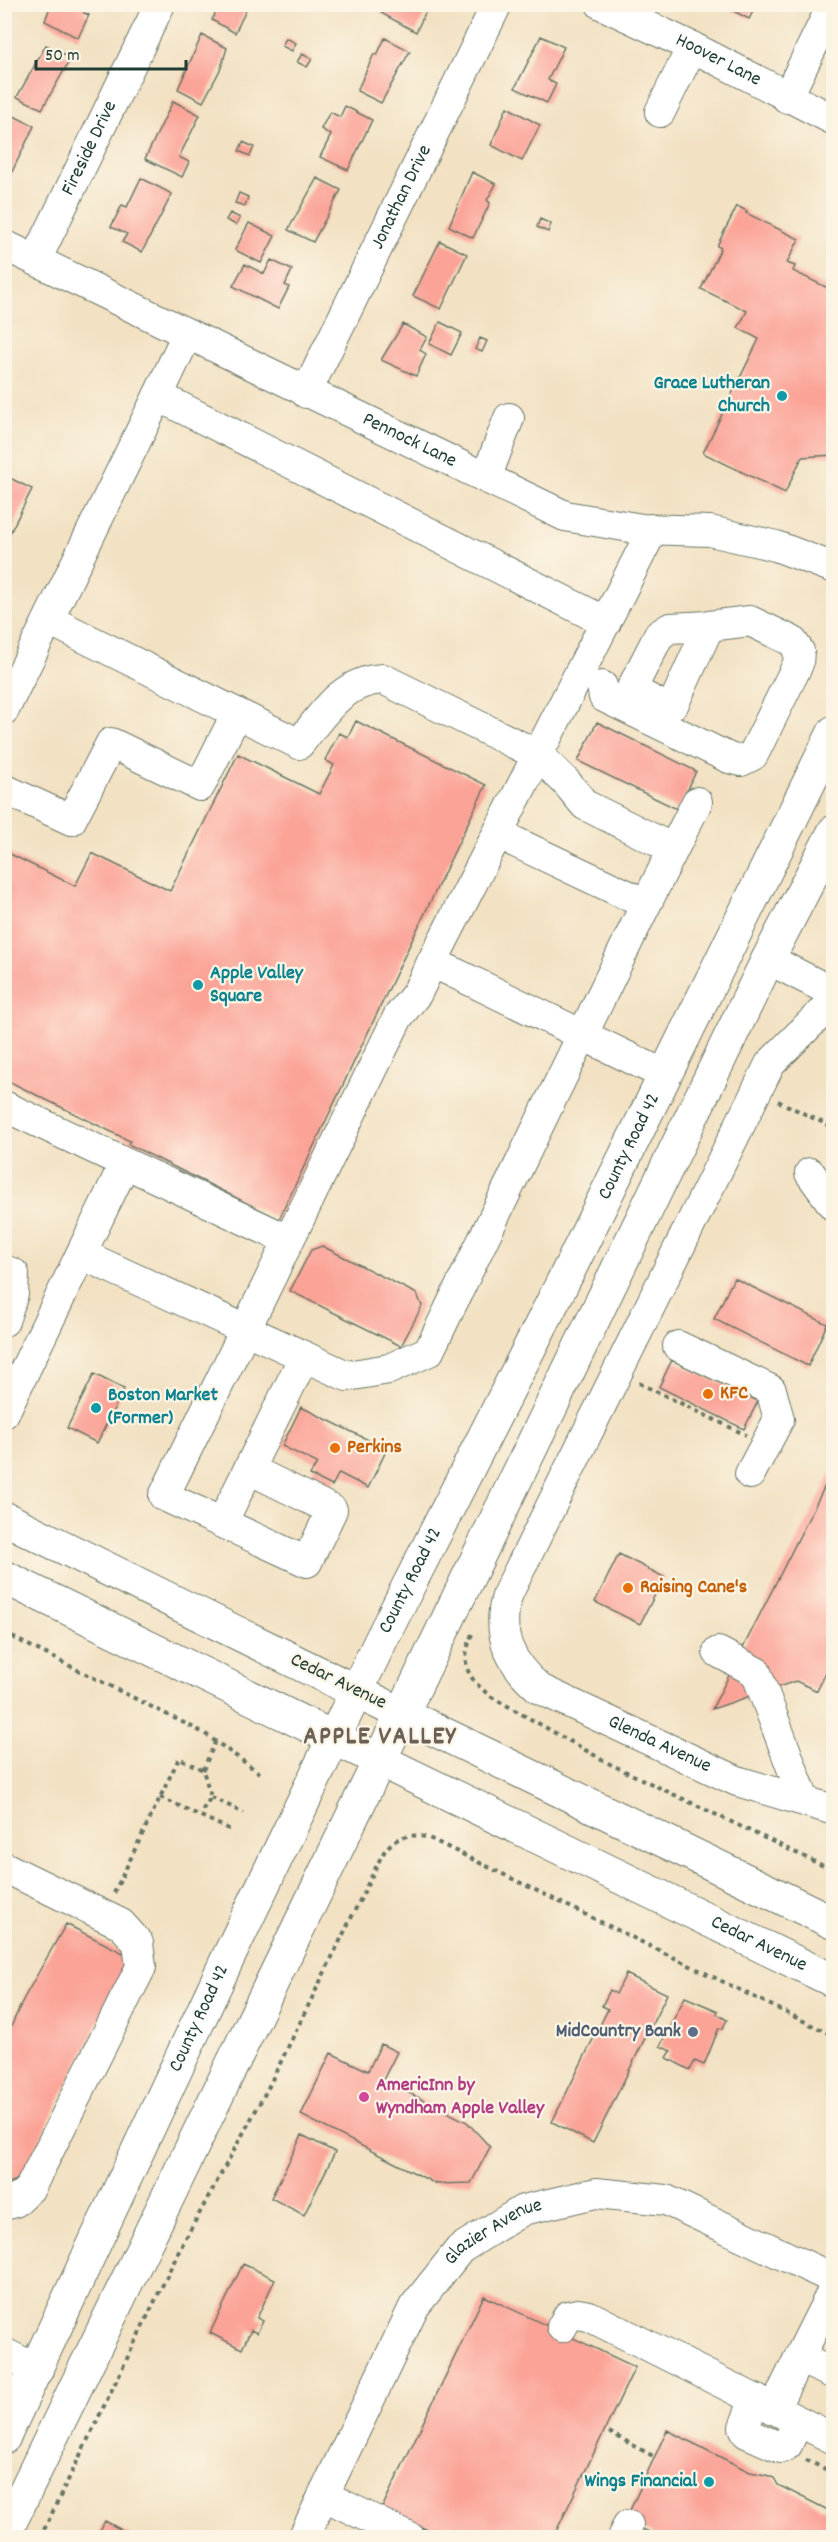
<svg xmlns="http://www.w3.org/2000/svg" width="838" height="2542" font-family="Dekko,sans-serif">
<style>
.building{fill:#fba397}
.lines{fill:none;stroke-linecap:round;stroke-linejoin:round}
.minor-casing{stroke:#697666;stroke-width:32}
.major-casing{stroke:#697666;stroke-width:35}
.highway-casing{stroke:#697666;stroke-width:35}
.path{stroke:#697666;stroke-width:4;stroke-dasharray:4.5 4.5;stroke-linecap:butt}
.minor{stroke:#fff;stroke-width:30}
.major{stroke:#fff;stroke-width:33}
.highway{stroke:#fff;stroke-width:33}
.culture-dot{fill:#0f9aa8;stroke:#fcf5e5;stroke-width:2}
.food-dot{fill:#e8710a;stroke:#fcf5e5;stroke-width:2}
.service-dot{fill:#5c6f8a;stroke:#fcf5e5;stroke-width:2}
.hotel-dot{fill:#d1479c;stroke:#fcf5e5;stroke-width:2}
.labels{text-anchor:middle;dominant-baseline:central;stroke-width:4.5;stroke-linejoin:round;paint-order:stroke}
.street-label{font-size:20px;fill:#1f3d34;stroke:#fcf5e5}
.culture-label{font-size:20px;font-weight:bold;fill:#0d838f;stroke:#fcf5e5;text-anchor:end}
.food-label{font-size:20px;font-weight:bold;fill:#c56008;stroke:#fcf5e5;text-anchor:start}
.service-label{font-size:20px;font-weight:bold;fill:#4e5e75;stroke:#fcf5e5;text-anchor:end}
.hotel-label{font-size:20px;font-weight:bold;fill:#b23c85;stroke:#fcf5e5;text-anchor:start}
.district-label{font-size:26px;font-weight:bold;letter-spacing:1.5px;fill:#6c6157;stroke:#fcf5e5}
</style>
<rect width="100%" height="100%" fill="#fcf5e5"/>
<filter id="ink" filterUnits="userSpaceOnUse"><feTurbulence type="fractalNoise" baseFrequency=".0167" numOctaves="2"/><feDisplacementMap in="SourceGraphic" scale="12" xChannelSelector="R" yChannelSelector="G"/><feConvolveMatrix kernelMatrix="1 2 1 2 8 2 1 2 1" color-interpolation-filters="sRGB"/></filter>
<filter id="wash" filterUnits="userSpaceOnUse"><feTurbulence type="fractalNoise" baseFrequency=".008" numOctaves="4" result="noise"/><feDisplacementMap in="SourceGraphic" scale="24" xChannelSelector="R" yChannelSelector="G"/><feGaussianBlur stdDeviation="1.35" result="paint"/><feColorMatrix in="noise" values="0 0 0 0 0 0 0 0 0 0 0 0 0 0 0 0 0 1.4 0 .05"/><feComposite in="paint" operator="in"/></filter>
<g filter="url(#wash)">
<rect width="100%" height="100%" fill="#f2e1c2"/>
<g id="blocks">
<path class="building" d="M51,4H89L84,13L89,15L78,38L45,21Z
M220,4H249L235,33L212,20Z
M385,4H422L427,9L416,32L381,13Z
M720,4H757L749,19Z
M202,35L227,48L221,68L203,102L178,89Z
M541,36L564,47L548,80L556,84L547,103L515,88Z
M286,38L296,43L292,51L282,46Z
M385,38L410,51L381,103L357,91L374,54L377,55Z
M46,45L71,58L42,109L17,97Z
M302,54L312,59L307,67L297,62Z
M173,101L200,115L179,157L189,162L182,177L145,159Z
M345,106L372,120L348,170L320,157L331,135L321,129L330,112L340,117Z
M507,107L540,125L522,161L491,145Z
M8,113L34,126L10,176L4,173V120Z
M243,142L254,147L250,156L239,151Z
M472,172L496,184L487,200L490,203L473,238L449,226Z
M141,178L172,194L142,252L122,242L127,234L111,227L122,205L127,207Z
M317,178L341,190L313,242L288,230Z
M239,193L248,197L245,206L235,203Z
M737,206L747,211L746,213L799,239L787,263L795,266L793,271L834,291V455L802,457L785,493L703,453L759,339L738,328L747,311L701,289L721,248L717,246Z
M230,213L240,218L236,225L226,220Z
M540,219L551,224L548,232L537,227Z
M249,223L275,236L261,263L235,250Z
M440,241L467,254L441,309L413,296Z
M271,260L292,270L285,285L289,287L278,309L233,286L245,264L264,274Z
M440,322L462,333L451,355L429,344Z
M403,324L427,337L420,350L426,354L416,376L381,360Z
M480,338L487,341L482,352L475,349Z
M4,475L32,489L4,545Z
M356,721L486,785L279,1219L128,1144L130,1141L4,1079V851L75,886L92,853L170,891L238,754L319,794L334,765L325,760L339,733L348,737Z
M597,722L696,771L679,810L578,761Z
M322,1246L417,1294L422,1306L401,1346L290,1291L311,1250Z
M734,1278L827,1324L808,1366L714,1319Z
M672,1360L758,1401L744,1429L659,1387Z
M94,1374L124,1389L97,1443L67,1428Z
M301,1407L387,1449L368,1488L339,1473L332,1486L310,1475L317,1463L282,1446Z
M834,1468V1656L817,1691L796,1681L712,1709Z
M619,1554L664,1577L640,1624L595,1602Z
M66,1924L131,1957L20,2179L4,2185V2042L24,1998Z
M626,1974L667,1994L593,2143L552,2122L608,2009L602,2006L610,1990L616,1994Z
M685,1997L718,2011L717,2014L727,2020L722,2029L719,2028L704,2065L695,2061L690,2070L667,2058L671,2051L660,2046Z
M381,2044L397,2052L383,2080L467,2122L490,2147L471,2183L436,2184L301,2115L331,2053L368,2071Z
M302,2135L335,2152L304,2215L271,2198Z
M243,2264L275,2279L257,2318L263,2321L257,2333L251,2330L242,2349L210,2333Z
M484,2296L635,2367L553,2538H444L382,2508Z
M667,2430L750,2472L766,2475L774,2478L778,2485L834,2513V2538H662L625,2521Z
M105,2521L136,2538H96Z"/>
</g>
</g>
<g filter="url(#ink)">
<use href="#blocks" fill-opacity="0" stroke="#697666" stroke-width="1.5"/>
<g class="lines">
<defs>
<g id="minor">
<path id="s1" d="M601,4L692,47L834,120"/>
<path d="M787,98L833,4"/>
<path d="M660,112L692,47"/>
<path id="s2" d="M4,245L565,516L642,529L710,531L776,546L834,568"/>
<path id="s3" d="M36,260L160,4"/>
<path id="s4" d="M306,393L497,4"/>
<path d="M158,396L187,334"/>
<path d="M486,478L509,418"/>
<path d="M49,620L299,744C323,714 342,681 383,679L538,755L566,782L585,805L673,849"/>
<path d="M602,686L604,697L729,758L741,761L753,755L798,664L799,651L792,641L750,621L709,626"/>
<path d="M631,690L659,635L670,628L709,626L674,703L664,707L632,690"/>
<path d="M4,710L158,396L606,622"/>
<path d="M4,789L71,820L111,743L200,786L236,715"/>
<path d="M646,904L697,802"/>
<path d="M768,959L834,993"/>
<path d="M432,962L663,1074"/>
<path id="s5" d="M834,1000L770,1064L508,1593C495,1633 509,1663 540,1689L737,1781L834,1810"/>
<path d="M4,1106L288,1240"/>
<path d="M810,1173L834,1206"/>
<path d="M81,1254L347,1376L389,1369L429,1351L646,904L498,834"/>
<path d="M4,1270L14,1274L13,1294L4,1321"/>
<path d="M678,1346L771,1390L779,1419L750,1474"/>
<path d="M4,1413L124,1165"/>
<path d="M249,1469L332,1510L307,1562L164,1496L398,1017L417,993L432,962L653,529"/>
<path d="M222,1523L304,1357"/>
<path d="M718,1652L756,1672L804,1800"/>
<path d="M4,1867L121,1924L138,1943L141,1967L30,2188L15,2202L4,2205"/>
<path d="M834,2288L799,2358L834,2374"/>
<path d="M562,2327L568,2316L578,2314L589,2316L834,2439"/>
<path d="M4,2353L38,2370"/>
<path d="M755,2399L744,2427L747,2433L781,2448L787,2445L798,2421"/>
<path d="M774,2409L799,2358"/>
<path d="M323,2495L410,2538"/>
<path id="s6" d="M303,2538L414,2307L460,2249L523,2210L596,2193L666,2200L834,2279"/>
<path d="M622,2538L628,2525"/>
</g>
<path id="major" d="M4,1518L357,1692
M4,1577L334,1738"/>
<g id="highway">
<path d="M357,1692L834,1923"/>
<path id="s7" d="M334,1738L834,1981"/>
<path id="s8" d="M4,2437L227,1960L382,1638L569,1270L834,732"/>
<path d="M4,2535L768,959L834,832"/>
</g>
</defs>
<use href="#minor" class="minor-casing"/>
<use href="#major" class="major-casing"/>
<use href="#highway" class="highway-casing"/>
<path class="path" d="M778,1101L834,1128
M639,1383L746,1435
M4,1633L204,1733L261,1774
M472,1634C460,1665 466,1676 490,1696L610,1764L834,1871
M203,1770L216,1740
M160,1797L233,1831
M211,1797L244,1813
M114,1893L179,1758L203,1770L211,1797L200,1814
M609,2432L653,2456
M806,2460L834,2473
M40,2538L181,2247L268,2088L381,1857C392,1837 408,1832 429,1838L834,2036"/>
<use href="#minor" class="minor"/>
<use href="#major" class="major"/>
<use href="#highway" class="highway"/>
</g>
</g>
<g class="culture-dot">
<circle cx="782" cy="396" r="6"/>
<circle cx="198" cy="985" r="6"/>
<circle cx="96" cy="1408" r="6"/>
<circle cx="709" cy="2482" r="6"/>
</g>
<g class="food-dot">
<circle cx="708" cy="1394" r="6"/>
<circle cx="335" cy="1448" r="6"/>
<circle cx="628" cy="1588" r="6"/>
</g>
<circle class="service-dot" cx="693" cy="2032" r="6"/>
<circle class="hotel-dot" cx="364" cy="2097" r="6"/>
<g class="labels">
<g class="street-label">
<text stroke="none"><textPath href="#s1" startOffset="130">Hoover Lane</textPath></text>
<text stroke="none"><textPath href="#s3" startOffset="124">Fireside Drive</textPath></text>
<text stroke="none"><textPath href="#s4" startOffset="218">Jonathan Drive</textPath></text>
<text stroke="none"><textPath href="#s2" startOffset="450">Pennock Lane</textPath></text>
<text stroke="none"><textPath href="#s8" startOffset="1434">County Road 42</textPath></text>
<text stroke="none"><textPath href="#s8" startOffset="948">County Road 42</textPath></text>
<text transform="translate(338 1682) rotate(26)">Cedar Avenue</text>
<text stroke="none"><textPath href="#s5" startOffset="921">Glenda Avenue</textPath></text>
<text stroke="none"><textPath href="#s7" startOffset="472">Cedar Avenue</textPath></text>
<text stroke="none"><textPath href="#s8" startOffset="462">County Road 42</textPath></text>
<text stroke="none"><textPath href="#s6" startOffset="368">Glazier Avenue</textPath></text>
</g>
<g class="culture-label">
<text x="770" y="384">Grace Lutheran<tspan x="770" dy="23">Church</tspan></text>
<text x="210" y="974" text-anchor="start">Apple Valley<tspan x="210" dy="23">Square</tspan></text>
<text x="108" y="1396" text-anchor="start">Boston Market<tspan x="108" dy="23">(Former)</tspan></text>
<text x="697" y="2482">Wings Financial</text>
</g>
<g class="food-label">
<text x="720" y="1394">KFC</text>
<text x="347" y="1448">Perkins</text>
<text x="640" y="1588">Raising Cane's</text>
</g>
<g class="service-label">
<text x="681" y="2032">MidCountry Bank</text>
</g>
<g class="hotel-label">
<text x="376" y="2086">AmericInn by<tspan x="376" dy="23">Wyndham Apple Valley</tspan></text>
</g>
<g class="district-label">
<text x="380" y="1737">APPLE VALLEY</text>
</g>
</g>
<rect width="838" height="2542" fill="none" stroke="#fcf5e5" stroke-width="24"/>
<path d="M36 60v9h150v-9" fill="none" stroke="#1f3d34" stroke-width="3"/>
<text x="45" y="60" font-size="18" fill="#1f3d34" stroke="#fcf5e5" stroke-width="4.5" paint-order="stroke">50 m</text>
</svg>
